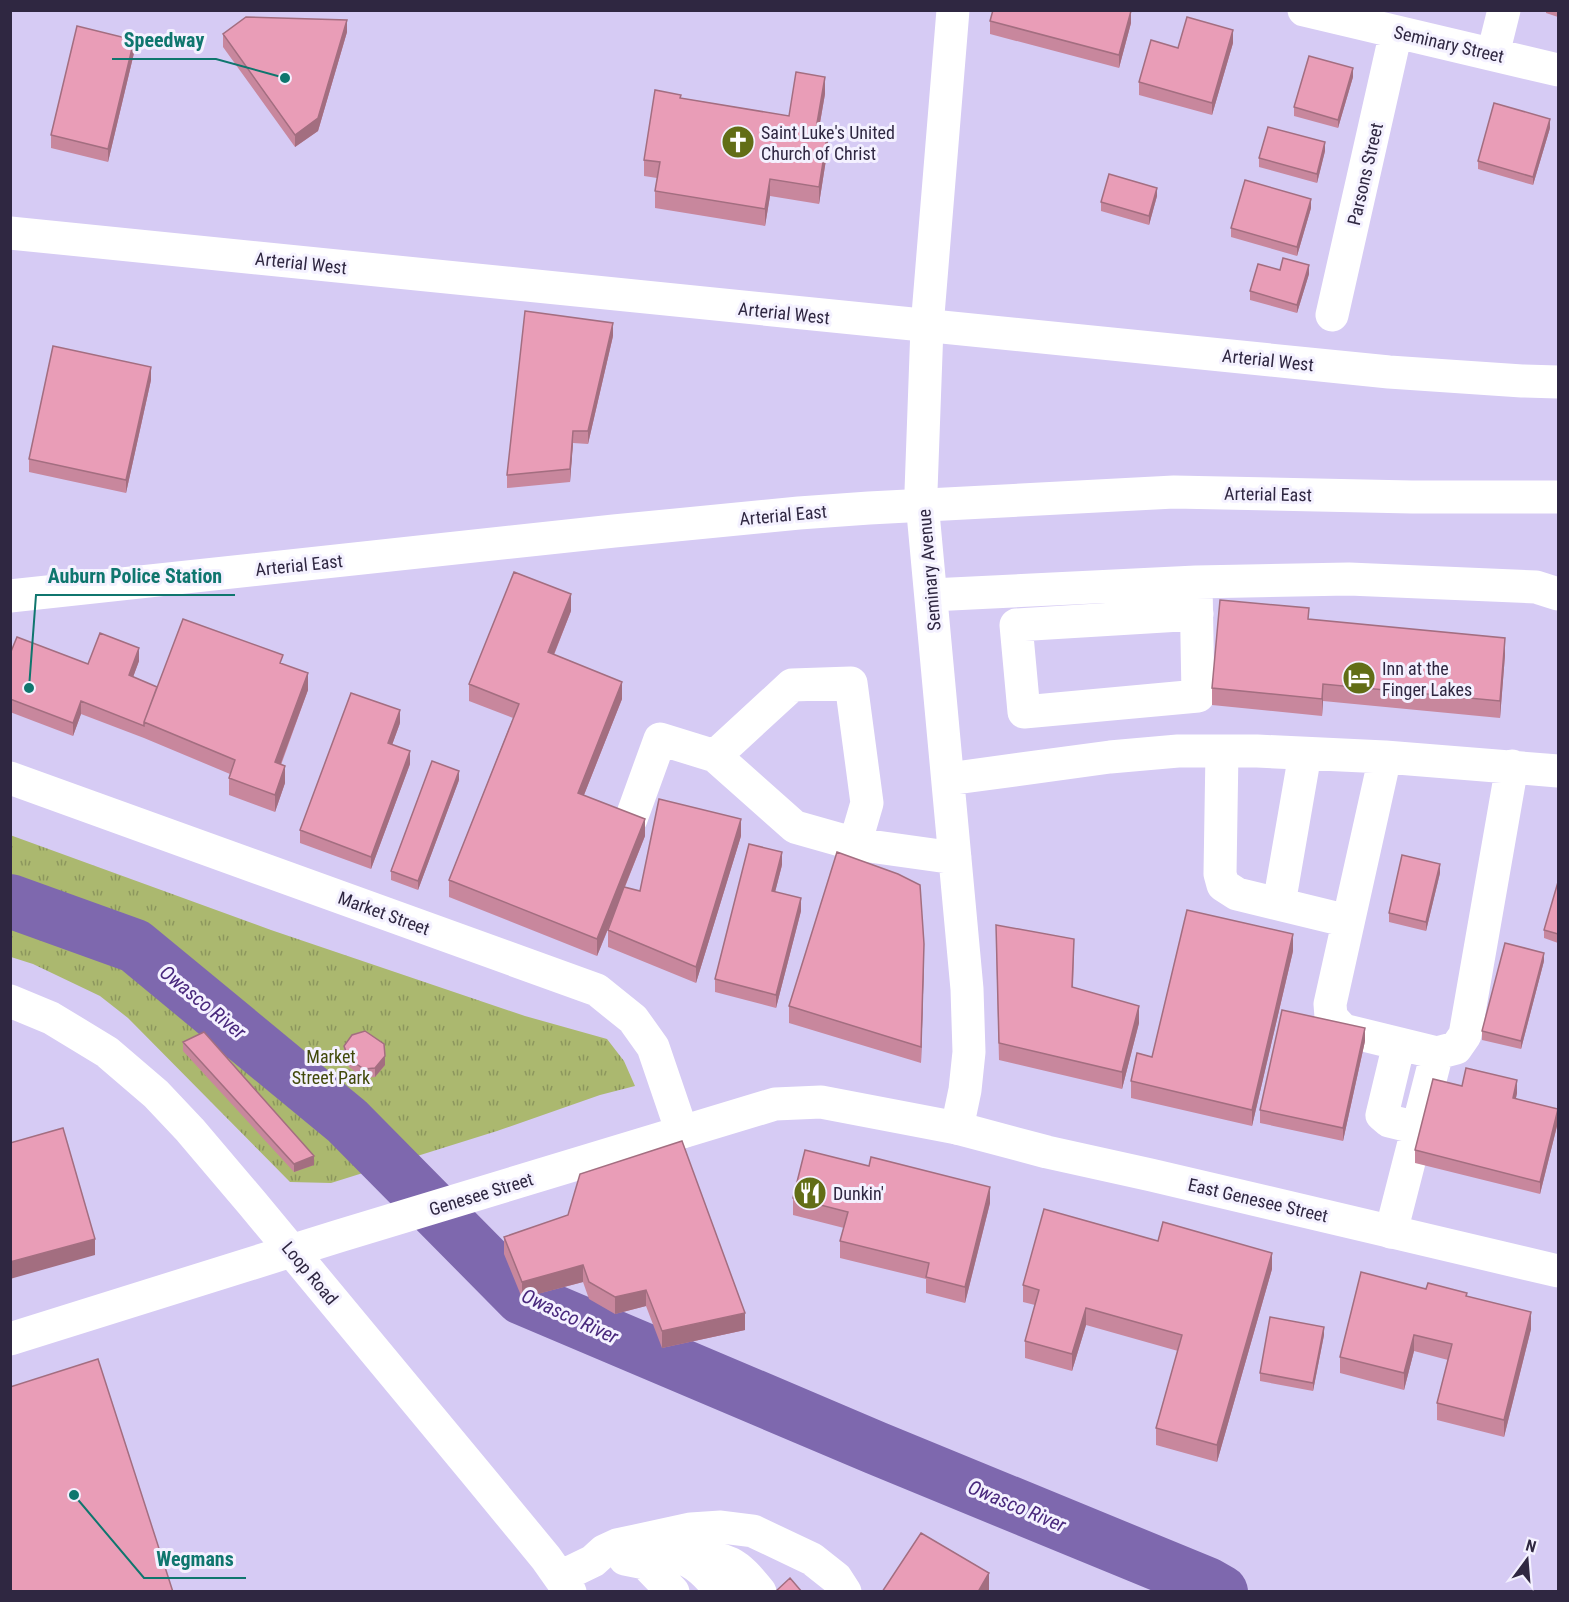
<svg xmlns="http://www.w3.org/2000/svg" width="1569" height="1602" font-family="'Roboto Condensed',sans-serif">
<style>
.park{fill:url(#park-tufts)}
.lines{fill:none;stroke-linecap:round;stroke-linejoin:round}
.river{stroke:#7e68ae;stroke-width:54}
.minor{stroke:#fff;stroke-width:33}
.major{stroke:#fff;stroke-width:33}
.highway{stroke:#fff;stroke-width:33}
.wall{fill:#c8879d}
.shaded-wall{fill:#a36e80}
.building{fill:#e99db7;stroke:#a36e80;stroke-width:1.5}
.labels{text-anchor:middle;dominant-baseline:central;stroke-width:6;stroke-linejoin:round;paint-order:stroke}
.street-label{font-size:18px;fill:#2f2741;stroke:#f4f1ff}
.poi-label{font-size:18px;fill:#2f2741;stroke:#f4f1ff;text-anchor:start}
.park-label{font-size:18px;fill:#41490a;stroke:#f4f1ff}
.water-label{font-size:20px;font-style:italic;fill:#49287d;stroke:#f4f1ff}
.leader{fill:none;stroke:#0f766e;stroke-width:2}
.callout-dot{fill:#0f766e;stroke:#f4f1ff;stroke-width:2}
.callout-label{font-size:20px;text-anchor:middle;font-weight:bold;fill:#0f766e;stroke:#f4f1ff;stroke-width:6;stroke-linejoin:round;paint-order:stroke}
</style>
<defs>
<pattern id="park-tufts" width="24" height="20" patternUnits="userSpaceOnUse" patternTransform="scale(1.5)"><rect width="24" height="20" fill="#abb86f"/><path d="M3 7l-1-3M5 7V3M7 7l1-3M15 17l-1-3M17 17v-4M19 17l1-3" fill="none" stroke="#8c965d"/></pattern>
</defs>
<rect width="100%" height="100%" fill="#d6cbf4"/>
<path class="park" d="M10,835L271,930L525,1016L607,1039L624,1061L635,1086L600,1095L497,1131L331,1183L290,1182L128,1018L100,996L33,964L11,957Z"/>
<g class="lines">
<path class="river" d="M10,901L135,946L347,1121L522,1298L876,1448L1207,1584L1221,1592"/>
<path class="minor" d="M953,10L927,327L921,491L967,989L969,1052L965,1090L957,1128
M1304,10L1558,70
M1493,54L1504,10
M1332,315L1396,32
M1196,582L1198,696L1024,712L1016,625L1197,614
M931,595L1196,582L1349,579L1536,587L1558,594
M1222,751L1220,874L1223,885L1237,894L1348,921
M1385,757L1330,1004L1331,1017L1343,1030L1437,1053L1456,1048L1465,1035L1512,766
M10,778L597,990L633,1019L653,1047L682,1132
M948,779L1110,757L1178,751H1257L1385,757L1558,771
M631,819L660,739L715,756
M855,844L867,803L851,683L792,685L715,756L795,827L855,844L955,858
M1279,904L1305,754
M10,1001L51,1018L107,1052L156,1094L190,1130L252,1203L476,1473L546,1558L570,1592
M1399,1044L1382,1115L1389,1121L1418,1128
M1391,1232L1437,1053
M691,1558C727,1556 737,1563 760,1592
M625,1559C640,1559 664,1554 678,1557C696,1561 710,1578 722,1592
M625,1559L645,1563L673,1592
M560,1577L593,1561L604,1551L617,1545L691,1529L721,1527L753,1531L812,1559L836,1578L845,1592"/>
<path class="major" d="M10,1339L339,1236L775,1104L821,1102L957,1128L1047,1152L1151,1175L1558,1271"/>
<path class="highway" d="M10,233L1389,372L1522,381L1558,382
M10,596L614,531L799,513L869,508L1174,492L1412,497H1558"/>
</g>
<path class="wall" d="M1546,10H1558V17L1546,13Z
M990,21L1131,23L1119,68L990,34Z
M347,32L318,131L295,147L223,47V34Z
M1233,43L1212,115L1139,95V82L1178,48Z
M134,53L108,162L51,148V135Z
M1353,77L1338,128L1294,116V107Z
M825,94L819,129L828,147L819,204L770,196L765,226L655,208V191L657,178L644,176V160L681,98L789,116Z
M1550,128L1533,185L1478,169V161Z
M1325,151L1317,183L1259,167V158Z
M1157,196L1149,225L1101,211V202Z
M1311,208L1297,256L1231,237V228Z
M1280,270L1309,274L1297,313L1250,300V291Z
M613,336L588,444L573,443L570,482L507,488V475Z
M151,380L126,493L29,472V459Z
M571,611L554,655L622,699L584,795L645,836L625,887L640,891L741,836L696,983L608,947V930L614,915L597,956L449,897V880L513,718L469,701V684Z
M1309,619L1505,655L1500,718L1323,701L1322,716L1212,705V688Z
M10,654L88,664L139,661L133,677L157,687L283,664L308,690L281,765L285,783L275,812L229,795V778L230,774L144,738L81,714L73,736L10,712Z
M400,723L392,745L410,764L371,869L300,843V830Z
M459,780L418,890L391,880V871Z
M782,865L775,892L801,911L776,1008L715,992V979Z
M1440,873L1426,931L1389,922V913Z
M1558,882V943L1544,938V930Z
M996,941L1074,956L1073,987L1139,1023L1122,1089L999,1060Z
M1293,951L1252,1126L1131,1098V1081L1152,1057Z
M924,961L921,1063L789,1023V1006Z
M1544,961L1521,1049L1482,1040V1031Z
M1365,1041L1343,1141L1260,1123V1110Z
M183,1042L314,1165L294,1172L183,1051Z
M344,1046L385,1065L375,1077L364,1078L349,1067L344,1055Z
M1462,1086L1517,1093L1516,1098L1558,1122L1540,1194L1415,1163V1150Z
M793,1198L990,1203L965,1303L926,1293V1279L840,1258V1241L844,1228L793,1215Z
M568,1215L745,1330L662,1348L646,1306L615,1314L589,1299L583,1282L522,1298L504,1254V1237Z
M1158,1241L1272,1269L1217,1462L1156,1445V1428L1178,1351L1086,1325L1072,1371L1025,1358V1341L1035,1305L1023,1302V1285Z
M1426,1289L1467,1296L1531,1329L1504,1437L1437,1420V1403L1448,1360L1414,1351L1404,1390L1340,1373V1357Z
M1324,1335L1313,1391L1260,1381V1373Z"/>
<path class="shaded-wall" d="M1131,11V23L1119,68V55Z
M347,20V32L318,131L295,147V135Z
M1233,30V43L1212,115V103Z
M134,40V53L108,162V149Z
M1353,68V77L1338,128V120Z
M825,77V94L816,145V129Z
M1550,119V128L1533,185V177Z
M828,131V147L819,204V187Z
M1325,142V151L1317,183V174Z
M770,179V196L765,226V209Z
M1157,188V196L1149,225V216Z
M1311,199V208L1297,256V247Z
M1309,265V274L1297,313V305Z
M613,323V336L588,444V431Z
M151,367V380L126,493V480Z
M573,431V443L570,482V469Z
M571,594V611L548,669V652Z
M1505,638V655L1500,718V701Z
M139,648V661L129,688V675Z
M308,673V690L275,779V762Z
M622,682V699L578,810V793Z
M1323,684V701L1322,716V699Z
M81,701V714L73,736V723Z
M400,710V723L388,756V743Z
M410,751V764L371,869V857Z
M285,766V783L275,812V795Z
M459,771V780L418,890V881Z
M645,819V836L597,956V939Z
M741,819V836L696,983V967Z
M782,852V865L772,904V891Z
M1440,864V873L1426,931V922Z
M801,898V911L776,1008V995Z
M1293,934V951L1252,1126V1110Z
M924,944V961L921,1063V1047Z
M1544,953V961L1521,1049V1041Z
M1139,1006V1023L1122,1089V1072Z
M1365,1028V1041L1343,1141V1128Z
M385,1056V1065L375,1077V1068Z
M1517,1080V1093L1513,1111V1098Z
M1558,1109V1122L1540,1194V1182Z
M314,1156V1165L294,1172V1164Z
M990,1187V1203L965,1303V1287Z
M95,1239V1255L10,1279V1262Z
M1272,1253V1269L1217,1462V1445Z
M583,1265V1282L522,1298V1282Z
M646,1290V1306L615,1314V1297Z
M1086,1308V1325L1072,1371V1354Z
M1531,1312V1329L1504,1437V1420Z
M745,1313V1330L662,1348V1331Z
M1324,1327V1335L1313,1391V1383Z
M1414,1335V1351L1404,1390V1373Z
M989,1573V1590L988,1592H978Z"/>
<path class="building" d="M993,10H1131V11L1119,55L990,21Z
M246,17L347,20L318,118L295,135L223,34Z
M1187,17L1233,30L1212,103L1139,82L1151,40L1178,48Z
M77,26L134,40L108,149L51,135Z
M1309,56L1353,68L1338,120L1294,107Z
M796,72L825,77L816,129L828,131L819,187L770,179L765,209L655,191L660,162L644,160L655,90L681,95L680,98L789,116Z
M1494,103L1550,119L1533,177L1478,161Z
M1268,127L1325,142L1317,174L1259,158Z
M1109,174L1157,188L1149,216L1101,202Z
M1245,180L1311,199L1297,247L1231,228Z
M1283,258L1309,265L1297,305L1250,291L1258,264L1280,270Z
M525,311L613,323L588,431H573L570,469L507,475Z
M53,346L151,367L126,480L29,459Z
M514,572L571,594L548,652L622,682L578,793L645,819L597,939L449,880L519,704L469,684Z
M1220,600L1309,608L1308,619L1505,638L1500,701L1323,684L1322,699L1212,688Z
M183,619L283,655L280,663L308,673L275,762L285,766L275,795L229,778L235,760L144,722Z
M100,633L139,648L129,675L157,687L144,722V726L81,701L73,723L10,699V654L17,637L88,664Z
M351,693L400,710L388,743L410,751L371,857L300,830Z
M432,761L459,771L418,881L391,871Z
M659,799L741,819L696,967L608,930L624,887L640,891Z
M749,844L782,852L772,891L801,898L776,995L715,979Z
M837,852L898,874L920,885L924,944L921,1047L789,1006Z
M1402,855L1440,864L1426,922L1389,913Z
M1558,882V934L1544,930Z
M1187,910L1293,934L1252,1110L1131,1081L1137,1053L1152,1057Z
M996,925L1074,939L1072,987L1139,1006L1122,1072L999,1043Z
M1505,943L1544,953L1521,1041L1482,1031Z
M1282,1010L1365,1028L1343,1128L1260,1110Z
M365,1031L384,1044L385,1056L375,1068L364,1069L349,1059L344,1046L352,1035Z
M204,1032L314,1156L294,1164L183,1042Z
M1466,1068L1517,1080L1513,1098L1558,1109L1540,1182L1415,1150L1433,1079L1462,1086Z
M63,1128L95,1239L10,1262V1143Z
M682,1141L745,1313L662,1331L646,1290L615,1297L589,1282L583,1265L522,1282L504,1237L568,1215L580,1174Z
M805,1150L869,1166L871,1157L990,1187L965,1287L926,1277L929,1263L840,1241L848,1212L793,1198Z
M1044,1209L1158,1241L1163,1222L1272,1253L1217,1445L1156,1428L1182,1335L1086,1308L1072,1354L1025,1341L1039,1290L1023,1285Z
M1361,1272L1426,1289L1428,1283L1467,1293L1466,1296L1531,1312L1504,1420L1437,1403L1452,1344L1414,1335L1404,1373L1340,1357Z
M1270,1317L1324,1327L1313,1383L1260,1373Z
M98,1359L173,1592H10V1387Z
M921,1533L989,1573L978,1592H882Z
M790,1578L802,1592H775Z"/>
<defs>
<symbol id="church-disc" viewBox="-11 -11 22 22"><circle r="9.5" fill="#626e16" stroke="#f4f1ff"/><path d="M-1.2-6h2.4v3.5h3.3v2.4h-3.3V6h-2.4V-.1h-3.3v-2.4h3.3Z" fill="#fff"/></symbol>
<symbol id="hotel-disc" viewBox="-11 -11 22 22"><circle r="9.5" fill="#626e16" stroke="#f4f1ff"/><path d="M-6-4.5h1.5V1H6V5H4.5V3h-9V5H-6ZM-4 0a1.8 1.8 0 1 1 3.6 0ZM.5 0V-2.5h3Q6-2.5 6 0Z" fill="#fff"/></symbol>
<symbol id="restaurant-disc" viewBox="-11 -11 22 22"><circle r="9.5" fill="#626e16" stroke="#f4f1ff"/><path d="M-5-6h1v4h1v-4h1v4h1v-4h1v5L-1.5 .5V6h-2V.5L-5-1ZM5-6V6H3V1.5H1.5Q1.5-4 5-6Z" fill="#fff"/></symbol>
</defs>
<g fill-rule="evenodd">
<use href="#church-disc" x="719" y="123" width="38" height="38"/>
<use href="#hotel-disc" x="1340" y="659" width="38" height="38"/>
<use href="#restaurant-disc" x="791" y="1174" width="38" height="38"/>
</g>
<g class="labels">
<g class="street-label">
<text transform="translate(1449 44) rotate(13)">Seminary Street</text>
<text transform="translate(1365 174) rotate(-77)">Parsons Street</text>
<text transform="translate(301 263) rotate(6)">Arterial West</text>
<text transform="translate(784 313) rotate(6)">Arterial West</text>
<text transform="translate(1268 360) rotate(6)">Arterial West</text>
<text transform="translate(1268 494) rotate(1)">Arterial East</text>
<text transform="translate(783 515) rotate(-5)">Arterial East</text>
<text transform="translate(299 565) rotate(-6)">Arterial East</text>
<text transform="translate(929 570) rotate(-95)">Seminary Avenue</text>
<text transform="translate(384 913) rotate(20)">Market Street</text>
<text transform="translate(481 1194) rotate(-17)">Genesee Street</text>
<text transform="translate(1258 1200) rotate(13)">East Genesee Street</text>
<text transform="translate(310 1273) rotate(50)">Loop Road</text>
</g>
<g class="poi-label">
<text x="761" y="132">Saint Luke's United<tspan x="761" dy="21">Church of Christ</tspan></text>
<text x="1382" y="668">Inn at the<tspan x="1382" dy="21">Finger Lakes</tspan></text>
<text x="833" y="1193">Dunkin'</text>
</g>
<g class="park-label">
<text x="331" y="1056">Market<tspan x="331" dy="21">Street Park</tspan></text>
</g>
<g class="water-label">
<text transform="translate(203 1002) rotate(39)">Owasco River</text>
<text transform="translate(570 1316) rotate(25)">Owasco River</text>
<text transform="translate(1017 1506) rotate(23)">Owasco River</text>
</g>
</g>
<path class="leader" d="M285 78L216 59H112M29 688L36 595H235M74 1495L144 1578H246"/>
<g class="callout-dot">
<circle cx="285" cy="78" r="6"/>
<circle cx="29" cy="688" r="6"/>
<circle cx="74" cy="1495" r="6"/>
</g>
<g class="callout-label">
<text x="164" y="47">Speedway</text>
<text x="135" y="583">Auburn Police Station</text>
<text x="195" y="1566">Wegmans</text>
</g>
<rect width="1569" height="1602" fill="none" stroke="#2f2741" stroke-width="24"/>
<g transform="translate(1527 1560) rotate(16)" stroke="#f4f1ff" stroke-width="4.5" paint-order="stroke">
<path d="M0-4.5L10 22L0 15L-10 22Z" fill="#2f2741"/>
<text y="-9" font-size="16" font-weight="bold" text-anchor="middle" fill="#2f2741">N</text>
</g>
</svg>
